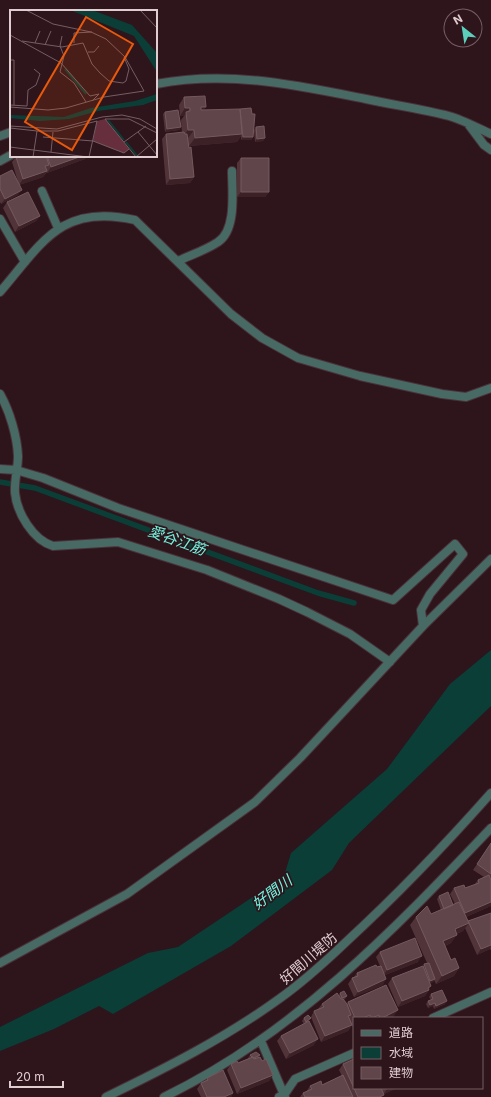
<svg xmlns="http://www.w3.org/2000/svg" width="491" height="1097" font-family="Inter,'Noto Sans JP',sans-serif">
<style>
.water{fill:#0a3e37}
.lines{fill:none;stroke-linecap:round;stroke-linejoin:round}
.stream{stroke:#0a3e37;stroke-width:5.5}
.minor-casing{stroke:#4a3238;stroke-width:10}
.minor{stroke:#486a64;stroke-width:8}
.wall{fill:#51343a}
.shaded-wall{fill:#3c2127}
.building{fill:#60454a;stroke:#745a5f}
.labels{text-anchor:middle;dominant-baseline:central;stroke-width:3.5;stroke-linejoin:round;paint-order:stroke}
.street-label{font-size:14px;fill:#e0cdd0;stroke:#2e141b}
.water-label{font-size:15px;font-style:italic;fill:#72f5e0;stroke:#2e141b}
.inset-river{fill:none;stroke:#0a3e37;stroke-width:2}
.inset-road{fill:none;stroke:#755e63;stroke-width:1}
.view{fill:#e8590c;fill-opacity:0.15;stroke:#e8590c;stroke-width:2}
.inset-edge{fill:none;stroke:#e0cdd0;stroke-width:2}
</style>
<rect width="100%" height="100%" fill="#2e141b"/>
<path class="water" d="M491,650V706L349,843L332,870L231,946L113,1014L99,1006L54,1029L0,1051V1027L148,953L178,947L284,876L291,853L387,769L450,684Z"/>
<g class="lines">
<path class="stream" d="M0,482L35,488L318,593L354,603"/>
<defs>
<path id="minor" d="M156,84C228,70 296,85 366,99C394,105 422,109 449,116C461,119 480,129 491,134
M469,125L484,145L491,150
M0,136L11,132
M0,161L11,155
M42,191L58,228
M0,219L25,262
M178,261C191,255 206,250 218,242C237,230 232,190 232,171
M0,292C42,243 61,203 135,220L231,314L262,338L298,358L360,376L442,394L466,397L491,388
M0,394C10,412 17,436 18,456C18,469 14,481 15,493C17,513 33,540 53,546L118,542L207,570L279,599L307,612L350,634L390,662
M0,469L16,470L43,478L118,508L393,600L455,544L463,554L430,594L421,610L423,626
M0,963L127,894L255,802L300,758L423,626L491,559
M433,1018L491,992
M261,1041L285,1097
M106,1097C166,1068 225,1038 279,999C303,982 325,962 346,942C397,895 445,845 491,793
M164,1097C293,1035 393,931 491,828
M279,1097L284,1095L295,1079L354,1053"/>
</defs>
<use href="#minor" class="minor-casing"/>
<use href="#minor" class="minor"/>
</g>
<path class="wall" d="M184,97L204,110L253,137L251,140H241V136L237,142L189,146L188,138L189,148L194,177L190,183L166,185L162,139L166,134L182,133L181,120L184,116H180L179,105Z
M165,112L181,127L179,130L165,132L163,114Z
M256,127L265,138L263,141L255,142L254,130Z
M19,156H87L85,159L47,173V172L43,177L19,185L12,162L16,157Z
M241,158L269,192L265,197H237V163Z
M0,176L18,195L1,204L0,202Z
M7,202L40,216L36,221L15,232L3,208Z
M491,843V877L490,878L491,880V906L466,917L468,921L491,913V950L490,949L477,955L465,928L463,931L457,934L451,943L445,946L451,960L459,968L454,976L436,984L434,980L433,982L430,983L429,990L425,996L398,1007L388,984L392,978L423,966L424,964L427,963L410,925L416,917L431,914L441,910L437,899L439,896L453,905L455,904L450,894L454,888H465L474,885L478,880L484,877L473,870Z
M380,952L418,962L385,975L383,985L354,997L348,984L352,978L354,977L357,973L380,966L376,957Z
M340,993L347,996L345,999L344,1000L347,1004L348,1002L394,1016L390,1018H354V1026L353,1027L351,1023L352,1025L348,1031L321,1042L311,1017L314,1011L318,1010V1009L322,1004L339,995Z
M431,994L445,1004L434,1009L433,1006L428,1008L426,1004L428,1001L431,1000L429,997Z
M304,1018H311L306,1023L314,1045L286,1059L277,1041L281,1036L304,1024L302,1021Z
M250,1055H260L258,1058L262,1061L273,1075L269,1081L237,1094L227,1070L231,1064L238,1063L249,1058H248Z
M343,1064L354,1088H397L384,1094L382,1097H300L303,1093L306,1092L310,1086L322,1085L342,1076L339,1070Z
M207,1078L233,1093L231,1097H201L197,1089L201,1083L204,1082Z"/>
<path class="shaded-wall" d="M201,107H206L200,115Z
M185,108H190L184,116H180Z
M181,127L179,130L165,132L167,129Z
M188,130H194L188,138H182Z
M242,134L237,142L189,146L195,138Z
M243,137H253L251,140H241Z
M265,138L263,141L255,142L257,139Z
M82,156H87L85,159L47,173L51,167Z
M47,171L43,177L19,185L23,179Z
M194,177L190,183L166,185L170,179Z
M22,190L18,195L1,204L5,199Z
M241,192H269L265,197H237Z
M40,216L36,221L15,232L19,226Z
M491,902V906L461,919L465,913Z
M469,923L463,931L449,937L455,929Z
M457,935L451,943L437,949L443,941Z
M491,945L490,949L477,955L481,949Z
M422,956L418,962L383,976L387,970Z
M459,968L454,976L436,984L442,976Z
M386,979L383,985L354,997L358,992Z
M435,979L433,982L428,984L430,981Z
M431,986L425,996L398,1007L402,1001Z
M447,1001L445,1004L434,1009L436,1006Z
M435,1003L433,1006L428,1008L430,1005Z
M398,1010L394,1016L390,1018H382Z
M370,1015L368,1018H363Z
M379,1015L377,1018H372Z
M352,1025L348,1031L321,1042L325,1036Z
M318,1039L314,1045L286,1059L290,1053Z
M273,1075L269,1081L237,1094L241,1088Z
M389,1088H397L383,1095L387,1089Z
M233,1093L231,1097H224Z"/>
<path class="building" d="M205,96L206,107H201V110L240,109L242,134L195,138L194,130H188L186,112L190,111V108H185L184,97Z
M251,108L252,114H255L253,137H243L240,109Z
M178,110L181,127L167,129L165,112Z
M264,126L265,138L257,139L256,127Z
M184,132L185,134H187L189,148L191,147L194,177L170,179L166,134Z
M19,156H46L49,165L45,166L47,171L23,179L16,157Z
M47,156H82L51,167Z
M241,158H269V192H241Z
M12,170L22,190L5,199L0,189V176Z
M28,192L40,216L19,226L7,202Z
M491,843V874L477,864Z
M489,875L491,880V902L465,913L454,888L464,885L465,888L479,883L478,880Z
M448,892L453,905L444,909L439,896Z
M459,902L469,923L455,929L457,935L443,941L451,960L455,958L459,968L442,976L416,917L427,906L431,914Z
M491,913V945L481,949L468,921Z
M415,938L422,956L387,970L380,952Z
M429,963L435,979L430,981L424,964Z
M376,965L377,967L381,966L386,979L358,992L352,978L358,976L357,973Z
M423,966L431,986L428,988L429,990L402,1001L392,978Z
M386,985L398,1010L382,1018H380L379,1015L372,1018L370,1015L363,1018H355L348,1002Z
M442,990L447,1001L436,1006L435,1003L430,1005L428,1001L433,999L431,994Z
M344,991L347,996L342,998L340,993Z
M337,993L341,999H343L347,1004L351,1015L348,1016L352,1025L325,1036L314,1011L324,1007L322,1004Z
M308,1015L311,1018L306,1022L304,1018Z
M309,1021L318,1039L290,1053L281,1036Z
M256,1052L260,1055L254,1058L253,1057H252L250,1055Z
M253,1057L254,1059L260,1057L262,1061L266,1059L273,1075L241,1088L231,1064L237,1061L238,1063Z
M354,1059V1088H381L384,1095L379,1097H358L343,1064Z
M223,1070L233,1093L224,1097H207L201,1083L208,1080L207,1078Z
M343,1075L353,1097H305L303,1093L312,1089L310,1086L321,1081L322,1085Z"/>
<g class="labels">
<g class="street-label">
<text transform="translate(308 958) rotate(-41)">好間川堤防</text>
</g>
<g class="water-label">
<text transform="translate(177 540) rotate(20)">愛谷江筋</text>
<text transform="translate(272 892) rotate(-37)">好間川</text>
</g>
</g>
<g transform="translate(10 10)">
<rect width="147" height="147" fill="#2e141b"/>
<path d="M95,109L119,139L114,143L83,131L87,111Z" fill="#672f3e"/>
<path d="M60,0H82L122,15L147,43V62L124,26ZM147,84V90L133,95L88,101L59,109L30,111L0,108V105L54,107L81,98L125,91Z" fill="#0a3e37"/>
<path class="inset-river" d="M55,59L76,84M98,110L114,130M116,132L128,147"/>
<path class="inset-road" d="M130,0L147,18M0,25L51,53L80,86L89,84L82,91M52,26L50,36L54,46L50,62L64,73L76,92M12,31L52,37L73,33L82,54L90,63L99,71L113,73L116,71L119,59L114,47M25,33L30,21M64,33V23L82,22M35,35L41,21M78,42H84L89,36M0,50H4V95M0,95L17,96L18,80L26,75L30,64L24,59M0,97L38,100L56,98L94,87L134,81L115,47L96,29L81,22L43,14L16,0M0,116L47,119L92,107L112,105L130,109L147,119M0,118L27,121M128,122L147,145M33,127L83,131L114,143L119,139M114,132L136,116M0,137L78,147M41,142L43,122M23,147L27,121H48L87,111L79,147M126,147L95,109H119L147,123M126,147L147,129"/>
<path class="view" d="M76,7L123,34L62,140L15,112Z"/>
<rect width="147" height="147" class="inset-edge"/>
</g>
<rect x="353" y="1017" width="130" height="72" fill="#2e141b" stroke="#755e63"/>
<rect x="361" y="1030" width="20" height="6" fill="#486a64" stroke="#755e63"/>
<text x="389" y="1037" font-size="12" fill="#e0cdd0">道路</text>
<rect x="361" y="1047" width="20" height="12" fill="#0a3e37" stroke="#755e63"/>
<text x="389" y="1057" font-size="12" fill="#e0cdd0">水域</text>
<rect x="361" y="1067" width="20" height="12" fill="#60454a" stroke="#755e63"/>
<text x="389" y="1077" font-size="12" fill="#e0cdd0">建物</text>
<g transform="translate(463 28) rotate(330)"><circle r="19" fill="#2e141b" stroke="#755e63"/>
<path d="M0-3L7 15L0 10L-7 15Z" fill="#5bcebc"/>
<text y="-6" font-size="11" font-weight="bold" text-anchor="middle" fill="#e0cdd0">N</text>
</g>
<path d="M10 1081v6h53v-6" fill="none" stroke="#e0cdd0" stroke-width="2"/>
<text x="16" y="1081" font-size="12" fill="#e0cdd0" stroke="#2e141b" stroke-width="3" paint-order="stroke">20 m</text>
</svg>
